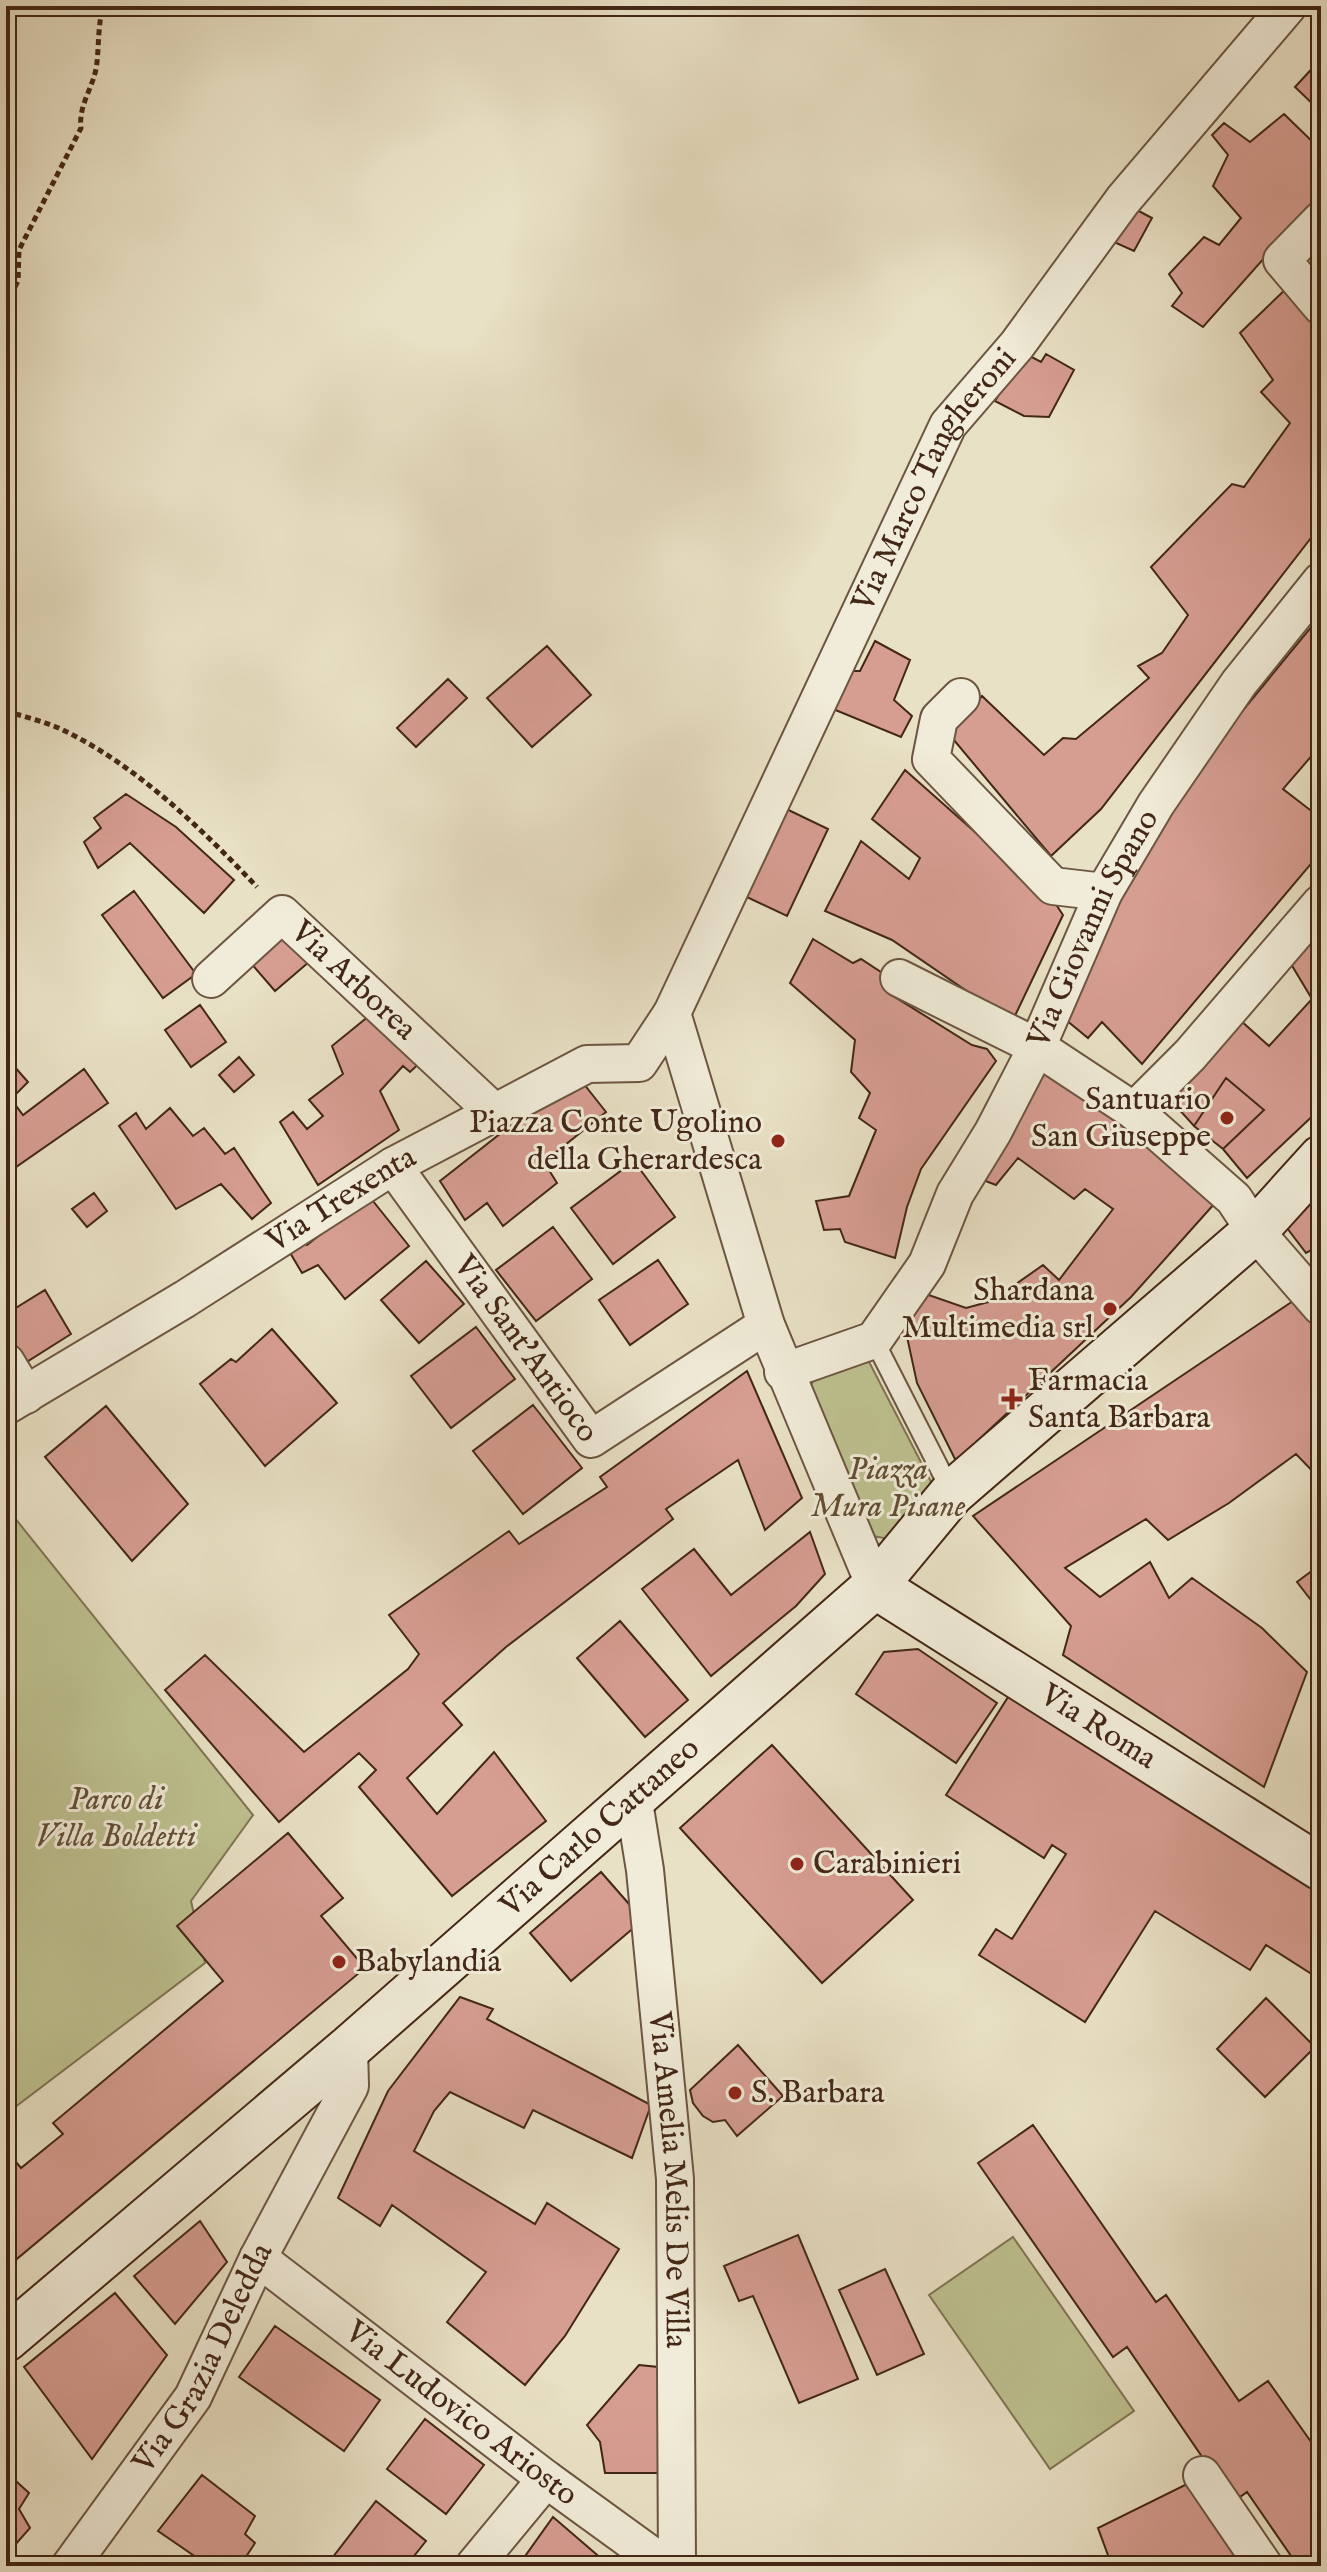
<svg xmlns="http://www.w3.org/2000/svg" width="1327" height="2572" font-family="'IM FELL English',serif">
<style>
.green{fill:#bec190;stroke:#807453;stroke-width:2}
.building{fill:#d69d91;stroke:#432716;stroke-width:2}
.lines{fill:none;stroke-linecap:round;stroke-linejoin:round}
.service-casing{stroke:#6c5642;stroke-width:22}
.minor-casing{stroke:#6c5642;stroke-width:40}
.secondary-casing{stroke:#432716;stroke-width:48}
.path{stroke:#432716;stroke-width:5;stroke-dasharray:6 4;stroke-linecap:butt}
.service{stroke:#f1ecd9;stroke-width:18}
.minor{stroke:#f1ecd9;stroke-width:36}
.secondary{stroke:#f1ecd9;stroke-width:44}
.poi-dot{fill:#8f2418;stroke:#f1ecd9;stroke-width:3}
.labels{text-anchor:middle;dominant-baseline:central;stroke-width:6;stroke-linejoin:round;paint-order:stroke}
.street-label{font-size:32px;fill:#432716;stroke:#f1ecd9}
.poi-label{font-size:32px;fill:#432716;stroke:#f1ecd9;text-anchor:start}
.park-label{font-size:32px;font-style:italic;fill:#624e34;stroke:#f1ecd9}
</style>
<rect width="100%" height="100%" fill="#e9e1c5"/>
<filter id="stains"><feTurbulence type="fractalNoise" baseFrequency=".0025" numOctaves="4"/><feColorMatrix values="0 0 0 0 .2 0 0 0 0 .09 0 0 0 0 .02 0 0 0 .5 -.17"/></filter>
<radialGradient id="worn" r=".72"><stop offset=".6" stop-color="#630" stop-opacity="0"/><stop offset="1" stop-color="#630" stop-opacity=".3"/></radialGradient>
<path class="green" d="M866,1356L939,1497L896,1540L866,1535L803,1397L818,1374Z
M6,1507L253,1815L191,1901L205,1963L6,2114Z
M1013,2237L1134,2411L1050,2469L929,2295Z"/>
<path class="building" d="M1319,61L1321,63V112L1295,87Z
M1284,114L1321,150V194L1203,327L1172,306L1182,293L1169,274L1204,237L1219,245L1241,218L1213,186L1228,155L1212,135L1224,123L1250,142Z
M1133,208L1152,218L1134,251L1114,242Z
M1289,286L1321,322V525L1101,809L1051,856L948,733L982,696L1044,755L1063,738L1076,739L1149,678L1138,666L1162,653L1188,615L1151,567L1232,484L1244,487L1290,423L1261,392L1273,380L1240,333Z
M1024,353L1041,362L1046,354L1074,370L1049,417L1024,416L995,401Z
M1321,615V745L1283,789L1314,813L1321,805V852L1142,1064L1102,1022L1088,1038L1060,1015L1125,880L1194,770Z
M875,641L910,660L894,700L912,716L901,737L828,707L848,671H860Z
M547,646L591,695L532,747L487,698Z
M448,679L467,698L416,747L397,728Z
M905,770L1055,903L1063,915L1012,1022L892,940L825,911L861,841L909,879L920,858L872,819Z
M126,794L176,827L234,880L204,913L130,843L98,868L84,842L101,828L94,818Z
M776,804L828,829L787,916L734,891Z
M134,891L196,974L163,998L102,915Z
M1321,914V1108L1247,1178L1223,1149L1264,1110L1226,1078L1194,1126L1165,1094L1230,1011L1269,1046L1312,999L1285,954Z
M290,926L316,956L275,991L249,961Z
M813,939L853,963L861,959L893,980L890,994L972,1045L987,1049L996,1061L921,1169L907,1207L895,1258L845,1242L840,1229L824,1230L816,1201L849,1196L876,1130L859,1118L870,1093L851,1072L855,1040L790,983Z
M200,1005L226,1042L191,1067L165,1030Z
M375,1011L424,1059L410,1072L403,1066L380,1091L399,1130L318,1185L280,1122L293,1112L307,1129L323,1116L309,1100L343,1074L332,1046Z
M6,1057L28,1082L11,1099L23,1115L84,1069L108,1103L6,1174Z
M239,1057L254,1075L234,1092L219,1075Z
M1045,1059L1215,1203L1131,1297L956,1461L917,1383L906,1332L923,1293L966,1308L992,1301L1043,1265L1059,1280L1113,1209L1085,1189L1074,1199L1018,1158L996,1185L970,1175Z
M576,1074L606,1112L544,1162L557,1183L503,1226L487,1203L465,1220L440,1181Z
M1226,1078L1264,1110L1223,1149L1194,1126Z
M170,1108L193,1136L204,1128L225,1154L234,1148L271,1203L252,1219L221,1184L176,1209L119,1126L136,1113L146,1129Z
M634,1161L675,1217L613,1264L571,1208Z
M1321,1171V1245L1306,1253L1278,1216Z
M94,1193L107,1211L87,1227L72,1209Z
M369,1196L409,1246L345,1299L318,1265L302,1273L289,1251L299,1238L307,1245Z
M553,1227L592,1279L536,1321L496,1270Z
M658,1260L688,1304L630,1345L599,1300Z
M426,1261L464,1304L419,1343L381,1300Z
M45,1290L71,1334L25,1363L6,1332V1314Z
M1296,1299L1321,1330V1480L1296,1454L1229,1503L1168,1540L1146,1519L1065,1568L1100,1597L1150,1562L1169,1598L1192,1578L1262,1628L1307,1672L1264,1787L1063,1655L1071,1626L973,1516Z
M476,1327L515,1379L451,1428L411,1376Z
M272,1329L337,1403L265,1466L200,1384L231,1359L236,1362Z
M747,1371L802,1498L765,1530L738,1460L666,1509L673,1519L506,1647L443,1703L462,1725L407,1778L437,1814L494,1752L546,1821L452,1896L359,1787L376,1770L359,1753L279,1822L165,1690L205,1655L304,1752L408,1669L419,1654L389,1615L509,1531L519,1544L607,1487L600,1477Z
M533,1405L582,1468L523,1514L473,1451Z
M106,1406L188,1504L132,1561L45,1457Z
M810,1532L825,1574L796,1606L711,1676L642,1589L694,1549L731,1595Z
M1321,1564V1613L1297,1582Z
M620,1621L688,1700L645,1737L577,1658Z
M918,1649L997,1703L956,1763L856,1694L884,1652Z
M1010,1694L1321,1890V1980L1266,1945L1250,1970L1155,1911L1085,2022L979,1955L996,1929L1012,1939L1066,1854L1052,1845L1044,1858L946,1795Z
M772,1745L913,1900L822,1983L680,1828Z
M288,1833L343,1898L321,1916L365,1968L6,2268V2150L21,2168L63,2134L53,2123L223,1981L177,1926Z
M601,1872L643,1920L571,1981L530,1933Z
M460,1997L493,2009L487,2019L651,2105L632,2158L533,2110L524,2128L450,2092L434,2111L414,2151L535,2224L547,2203L619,2249L565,2336L525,2385L447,2322L486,2272L392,2205L380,2226L338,2198L388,2091Z
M1266,1998L1315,2047L1265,2097L1217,2049Z
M738,2045L783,2096L737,2136L725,2120L713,2122L703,2116L693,2103L690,2090Z
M1033,2125L1156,2302L1166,2295L1239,2401L1268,2381L1321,2456V2553L1303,2566H1298L1247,2492L1233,2502L1127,2347L1113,2357L978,2163Z
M200,2221L227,2262L175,2324L134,2276Z
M798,2235L858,2379L799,2403L753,2296L739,2301L724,2266Z
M885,2269L924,2354L877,2375L839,2290Z
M115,2293L167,2355L92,2459L24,2367Z
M275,2326L380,2400L344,2451L239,2377Z
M639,2365L668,2368L660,2473H605L600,2442L587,2425Z
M1321,2409V2427L1312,2419Z
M425,2419L484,2465L446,2514L387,2469Z
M6,2472L29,2493L19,2509L30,2528L6,2555Z
M202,2475L255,2516L245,2534L255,2543L240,2566H209L158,2531Z
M1189,2483L1246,2566H1192L1190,2562L1184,2566H1112L1098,2528Z
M376,2501L426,2541L406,2566H326Z
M553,2517L610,2566H518Z"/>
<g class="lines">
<defs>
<path id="service" d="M874,1340L952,1493"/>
<g id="minor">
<path d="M1321,220L1282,260L1321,306"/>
<path d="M961,697L939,719L931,759L1053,886L1104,892"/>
<path d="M899,978L1037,1047L1134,1111L1234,1199L1255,1231L1321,1307"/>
<path id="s1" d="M211,979L282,914L495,1113"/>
<path d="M672,1013L766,1325L875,1586"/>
<path d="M1134,1111L1190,1055L1321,903"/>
<path id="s2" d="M393,1166L591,1439L766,1325"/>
<path d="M6,1362L26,1395"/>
<path id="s3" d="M783,1372L874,1340L927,1264L955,1194L993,1132L1037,1047L1104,892L1156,804L1239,683L1321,581"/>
<path id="s4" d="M6,1406L185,1299L393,1166L587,1064L639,1063L672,1013L948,425L1017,345L1123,200L1288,6"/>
<path id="s5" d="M633,1796L645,1870L675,2179L677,2566"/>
<path id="s6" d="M258,2258L546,2479L666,2566"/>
<path d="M1202,2475L1264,2566"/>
<path id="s7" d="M70,2566L193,2397L258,2258L350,2086L349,2048"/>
<path d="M474,2566L546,2479"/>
</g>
<g id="secondary">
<path id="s8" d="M875,1586L1321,1868"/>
<path id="s9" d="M6,2339L349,2048L875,1586L952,1493L1255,1231L1321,1158"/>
</g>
</defs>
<use href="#service" class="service-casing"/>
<use href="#minor" class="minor-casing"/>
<use href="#secondary" class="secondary-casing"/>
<path class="path" d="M6,305L18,281L19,250L81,128C78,104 95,86 97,62C99,42 98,26 103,6
M6,711C25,717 47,722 65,731C137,766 202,829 257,887"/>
<use href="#service" class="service"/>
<use href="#minor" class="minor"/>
<use href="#secondary" class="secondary"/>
</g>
<g class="poi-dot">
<circle cx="1227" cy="1118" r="8"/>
<circle cx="778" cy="1141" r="8"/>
<circle cx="1110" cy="1309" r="8"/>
<path d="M1008 1387h8v8h8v8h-8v8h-8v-8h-8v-8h8z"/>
<circle cx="797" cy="1864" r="8"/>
<circle cx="339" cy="1962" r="8"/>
<circle cx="735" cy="2093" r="8"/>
</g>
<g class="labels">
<g class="street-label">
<text stroke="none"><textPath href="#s4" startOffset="1382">Via Marco Tangheroni</textPath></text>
<text stroke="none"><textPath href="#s3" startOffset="564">Via Giovanni Spano</textPath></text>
<text stroke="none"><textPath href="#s1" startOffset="194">Via Arborea</textPath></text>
<text stroke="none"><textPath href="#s4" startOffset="394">Via Trexenta</textPath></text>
<text stroke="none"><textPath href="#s2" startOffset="226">Via Sant'Antioco</textPath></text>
<text stroke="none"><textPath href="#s8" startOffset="264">Via Roma</textPath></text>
<text stroke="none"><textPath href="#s9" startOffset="784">Via Carlo Cattaneo</textPath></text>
<text stroke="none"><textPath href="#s5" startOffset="386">Via Amelia Melis De Villa</textPath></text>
<text stroke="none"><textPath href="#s7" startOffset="248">Via Grazia Deledda</textPath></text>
<text stroke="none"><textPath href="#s6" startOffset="256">Via Ludovico Ariosto</textPath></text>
</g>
<g class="poi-label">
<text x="1211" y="1100" text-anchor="end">Santuario<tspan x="1211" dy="37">San Giuseppe</tspan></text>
<text x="762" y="1123" text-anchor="end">Piazza Conte Ugolino<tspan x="762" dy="37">della Gherardesca</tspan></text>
<text x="1094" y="1291" text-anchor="end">Shardana<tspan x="1094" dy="37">Multimedia srl</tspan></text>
<text x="1028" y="1381">Farmacia<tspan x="1028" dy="37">Santa Barbara</tspan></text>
<text x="813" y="1864">Carabinieri</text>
<text x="355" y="1962">Babylandia</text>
<text x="751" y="2093">S. Barbara</text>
</g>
<g class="park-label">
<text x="888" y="1470">Piazza<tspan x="888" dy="37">Mura Pisane</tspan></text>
<text x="116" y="1800">Parco di<tspan x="116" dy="37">Villa Boldetti</tspan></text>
</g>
</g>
<rect width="1327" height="2572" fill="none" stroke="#e9e1c5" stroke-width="32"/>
<rect x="8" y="8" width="1311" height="2556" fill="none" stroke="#432716" stroke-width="4"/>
<rect x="16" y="16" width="1295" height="2540" fill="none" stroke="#432716" stroke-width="2"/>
<rect width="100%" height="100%" filter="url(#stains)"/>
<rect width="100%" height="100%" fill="url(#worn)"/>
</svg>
